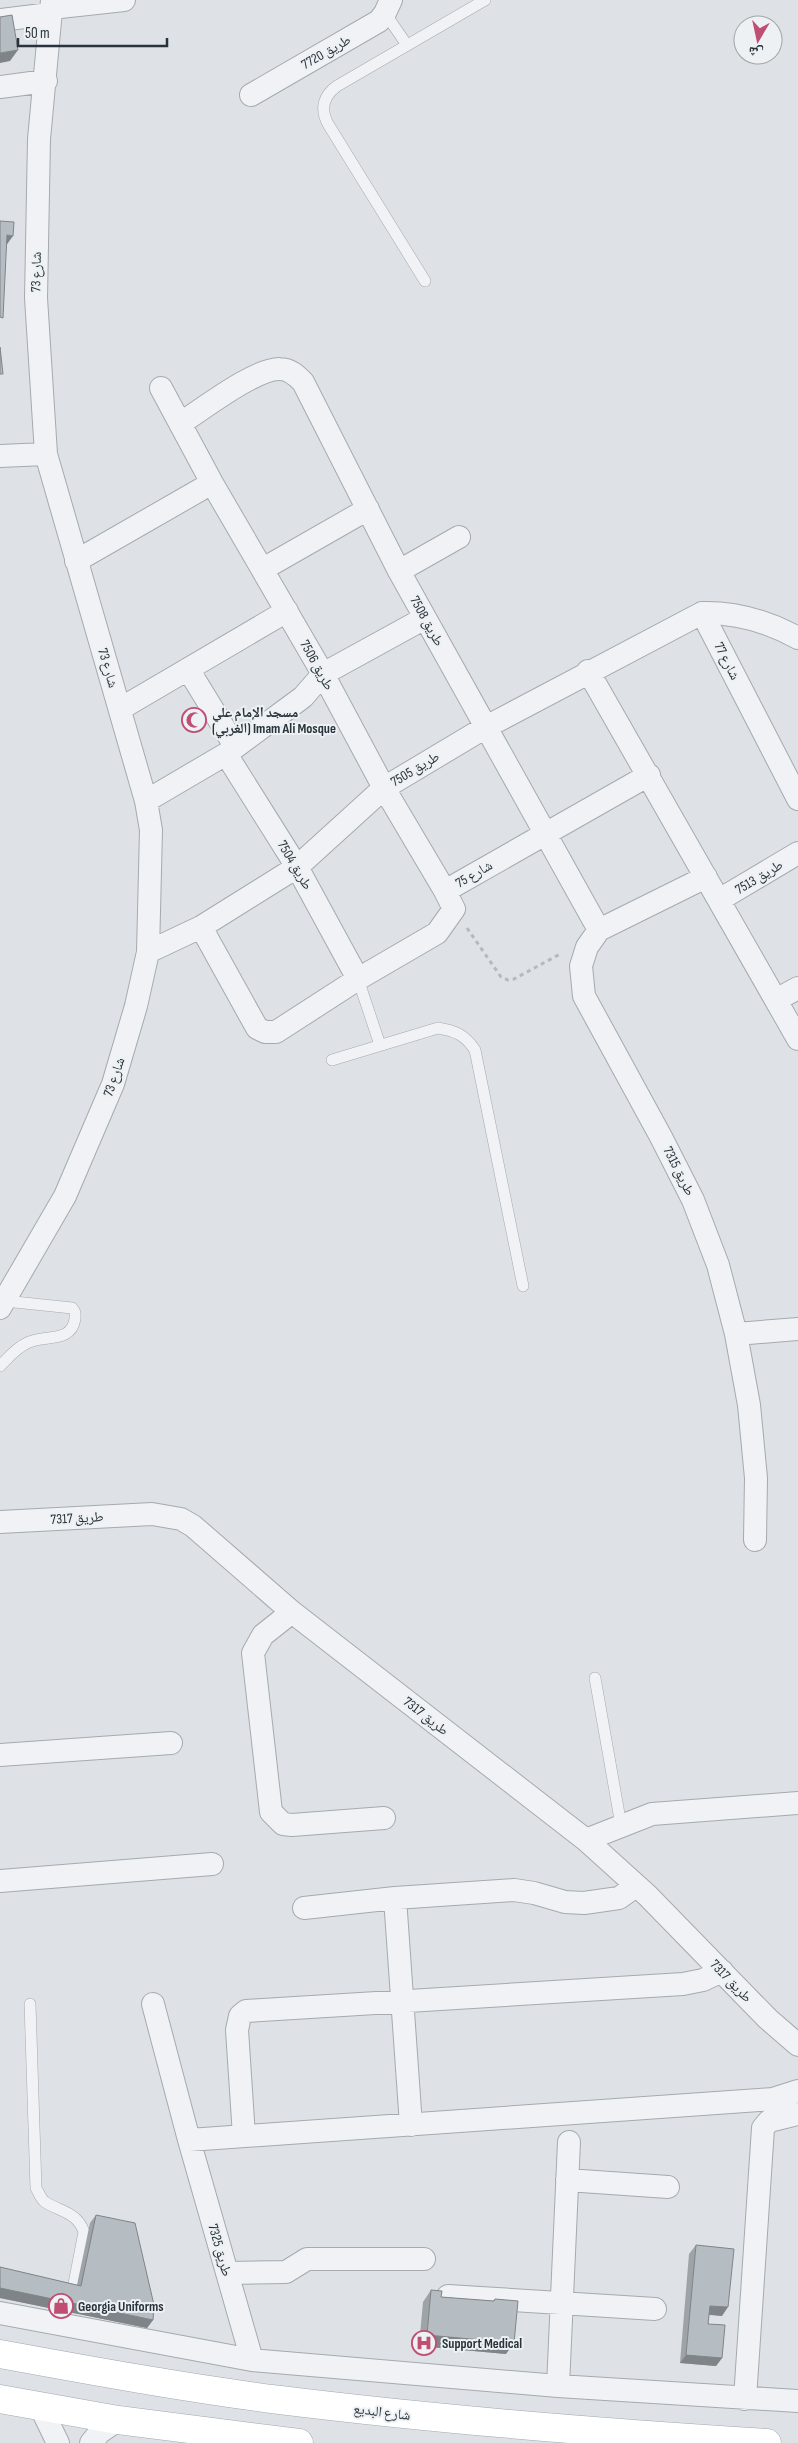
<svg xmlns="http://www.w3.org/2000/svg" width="798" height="2443" font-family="'Sofia Sans Condensed','Noto Naskh Arabic',sans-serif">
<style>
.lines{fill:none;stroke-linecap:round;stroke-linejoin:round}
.lane-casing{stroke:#a4aaaf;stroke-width:12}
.street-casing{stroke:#a4aaaf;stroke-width:24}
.primary-casing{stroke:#9ea9b0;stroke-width:29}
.path{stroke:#b4b9bd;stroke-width:3;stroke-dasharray:4 4;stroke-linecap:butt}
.lane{stroke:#f0f2f5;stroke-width:11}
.street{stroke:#f0f2f5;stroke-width:22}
.primary{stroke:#fff;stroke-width:28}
.wall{fill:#9da3a7}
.shaded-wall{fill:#7f8488}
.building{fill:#b6bdc2;stroke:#7f8488}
.labels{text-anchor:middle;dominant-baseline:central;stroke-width:4;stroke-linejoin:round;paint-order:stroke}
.street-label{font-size:14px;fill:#29333b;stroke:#edf1f4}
.poi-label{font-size:14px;font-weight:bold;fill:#29333b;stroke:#edf1f4;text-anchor:start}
</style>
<rect width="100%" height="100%" fill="#dee2e6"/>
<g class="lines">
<defs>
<path id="lane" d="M385,13L407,45
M425,281L328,124C320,109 323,96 337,86L485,0
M358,979L380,1045
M332,1060L438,1028C456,1031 465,1035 475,1050L523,1286
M0,1366C8,1358 16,1348 27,1343C44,1334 71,1344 75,1319C75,1314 76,1312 72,1308L5,1301
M595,1678L621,1825
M30,2004L36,2188C39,2193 41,2199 45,2202C61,2212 77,2212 84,2232L72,2294"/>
<path id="street" d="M51,8L124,0
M0,20L50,14
M0,87L46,81
M251,95L379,21L385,13L391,0
M161,388L212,483L323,674L384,788L445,891
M181,423C203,409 256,368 280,369C290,369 297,376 303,382L399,571L599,930
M0,456L46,454
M76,561L212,483
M263,569L368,509
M399,571L459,537
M702,613L798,799
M188,669L235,746
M588,671L798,1039
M120,709L287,611
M226,754L297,867L358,979
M146,801L226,754L303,697L323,674L425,618
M706,877L599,930L587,947L581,966L584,996L661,1137L693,1200L718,1265L736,1334L749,1405L756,1478L755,1540
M719,900L798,853
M201,927L257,1028L265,1032H276L358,979L437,933L454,909L445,891L649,775
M148,952L201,927L297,867L384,788L486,727L702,613C737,612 767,621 798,638
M776,1000L798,988
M0,1308L65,1196L113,1084L136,1006L148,952L151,830L146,801L46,454L36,298L39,139L52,0
M736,1334L798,1329
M0,1522L152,1514L181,1519L193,1526L292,1612L586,1840L647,1895L768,2019L798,2045
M292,1612L263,1635L253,1653L271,1812L283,1824L292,1825L384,1818
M0,1755L171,1743
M586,1840L652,1814L798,1803
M0,1881L212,1864
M395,1898L411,2125
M304,1908L395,1898L514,1890L534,1893L565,1902L584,1903L619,1898L636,1886
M153,2004L189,2140L252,2360
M244,2136L237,2030L240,2016L246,2011L683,1984L703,1980L722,1971
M189,2140L759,2100L773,2099L798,2091
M567,2180L668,2187
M227,2273L286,2272L307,2259H424
M448,2296L655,2309
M0,2313L252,2360L558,2386L798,2401
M558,2386L569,2142
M745,2399L763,2128L769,2121L798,2114
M40,2406L58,2443
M91,2443L100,2432L118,2420"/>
<path id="primary" d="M0,2354C93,2371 186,2388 280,2400C442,2420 604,2433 767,2443
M0,2399L118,2420L299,2443"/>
</defs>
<use href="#lane" class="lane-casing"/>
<use href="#street" class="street-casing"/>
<use href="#primary" class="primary-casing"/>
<path class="path" d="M467,928L501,977L508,980L514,979L562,953"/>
<use href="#lane" class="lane"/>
<use href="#street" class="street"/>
<use href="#primary" class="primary"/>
</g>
<path class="wall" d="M96,2215L153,2320L147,2328L0,2298V2267L77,2285L90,2223Z
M696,2245L722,2316L709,2315L708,2324L722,2358L716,2366L680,2363L689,2254Z
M431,2290L441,2297L493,2301L495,2299L506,2354L419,2346L423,2302Z"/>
<path class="shaded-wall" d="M18,50L10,61L0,63V53Z
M7,235L13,236L5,247Z
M0,2288L153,2320L147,2328L0,2298Z
M710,2306L728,2307L722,2316L704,2314Z
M427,2335L514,2343L506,2354L419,2346Z
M686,2355L722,2358L716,2366L680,2363Z"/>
<path class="building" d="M12,15L18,50L0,53V17Z
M0,221L14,222L13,236L7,235L3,318L0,317Z
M0,347L3,374H0Z
M96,2215L135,2223L154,2305L153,2320L0,2288V2267L81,2286Z
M696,2245L734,2249L728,2307L710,2306L708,2324L725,2325L722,2358L686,2355Z
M431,2290L442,2291L441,2297L494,2301L495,2299L518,2301L514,2343L427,2335Z"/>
<defs>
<symbol id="mosque-ring" viewBox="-11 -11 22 22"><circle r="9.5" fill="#edf1f4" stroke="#bf4e73" stroke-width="1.5"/><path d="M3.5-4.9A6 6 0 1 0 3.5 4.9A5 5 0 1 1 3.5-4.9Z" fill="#bf4e73"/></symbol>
<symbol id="shop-ring" viewBox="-11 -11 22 22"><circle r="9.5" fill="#edf1f4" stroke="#bf4e73" stroke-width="1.5"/><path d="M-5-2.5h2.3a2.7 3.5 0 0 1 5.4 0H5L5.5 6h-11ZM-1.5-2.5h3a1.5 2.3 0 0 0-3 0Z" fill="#bf4e73"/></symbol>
<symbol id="hospital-ring" viewBox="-11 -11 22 22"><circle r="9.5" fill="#edf1f4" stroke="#bf4e73" stroke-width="1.5"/><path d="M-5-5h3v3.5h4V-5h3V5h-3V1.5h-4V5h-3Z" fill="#bf4e73"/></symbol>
</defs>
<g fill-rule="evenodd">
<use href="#mosque-ring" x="180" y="706" width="28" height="28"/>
<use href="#shop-ring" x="47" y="2292" width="28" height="28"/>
<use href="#hospital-ring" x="410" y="2329" width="28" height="28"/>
</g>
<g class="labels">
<g class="street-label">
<text transform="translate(326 52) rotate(-30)">طريق 7720</text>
<text transform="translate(36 272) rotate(-89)">شارع 73</text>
<text transform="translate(427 621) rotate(61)">طريق 7508</text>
<text transform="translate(727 661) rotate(63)">شارع 77</text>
<text transform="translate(317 665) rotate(61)">طريق 7506</text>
<text transform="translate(108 668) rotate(74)">شارع 73</text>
<text transform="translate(415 769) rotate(-31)">طريق 7505</text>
<text transform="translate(295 865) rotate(59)">طريق 7504</text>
<text transform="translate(474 874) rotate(-30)">شارع 75</text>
<text transform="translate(759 877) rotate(-31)">طريق 7513</text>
<text transform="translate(114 1077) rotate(-71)">شارع 73</text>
<text transform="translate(679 1171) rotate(63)">طريق 7315</text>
<text transform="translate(77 1518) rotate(-3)">طريق 7317</text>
<text transform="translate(426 1716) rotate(38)">طريق 7317</text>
<text transform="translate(731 1981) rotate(46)">طريق 7317</text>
<text transform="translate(220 2250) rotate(74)">طريق 7325</text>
<text transform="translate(382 2412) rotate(7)">شارع البديع</text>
</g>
<g class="poi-label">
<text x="212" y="712">مسجد الإمام علي<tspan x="212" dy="16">(الغربي) Imam Ali Mosque</tspan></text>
<text x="78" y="2306">Georgia Uniforms</text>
<text x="442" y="2343">Support Medical</text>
</g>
</g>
<g transform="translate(758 40) rotate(189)"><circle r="24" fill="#edf1f4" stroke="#9fa5aa"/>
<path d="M0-4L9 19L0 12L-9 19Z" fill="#bf4e73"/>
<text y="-8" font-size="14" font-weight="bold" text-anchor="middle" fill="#29333b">ش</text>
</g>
<path d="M18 38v8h149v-8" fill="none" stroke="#29333b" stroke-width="2.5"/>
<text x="25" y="38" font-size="15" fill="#29333b" stroke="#edf1f4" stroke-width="4" paint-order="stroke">50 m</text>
</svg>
